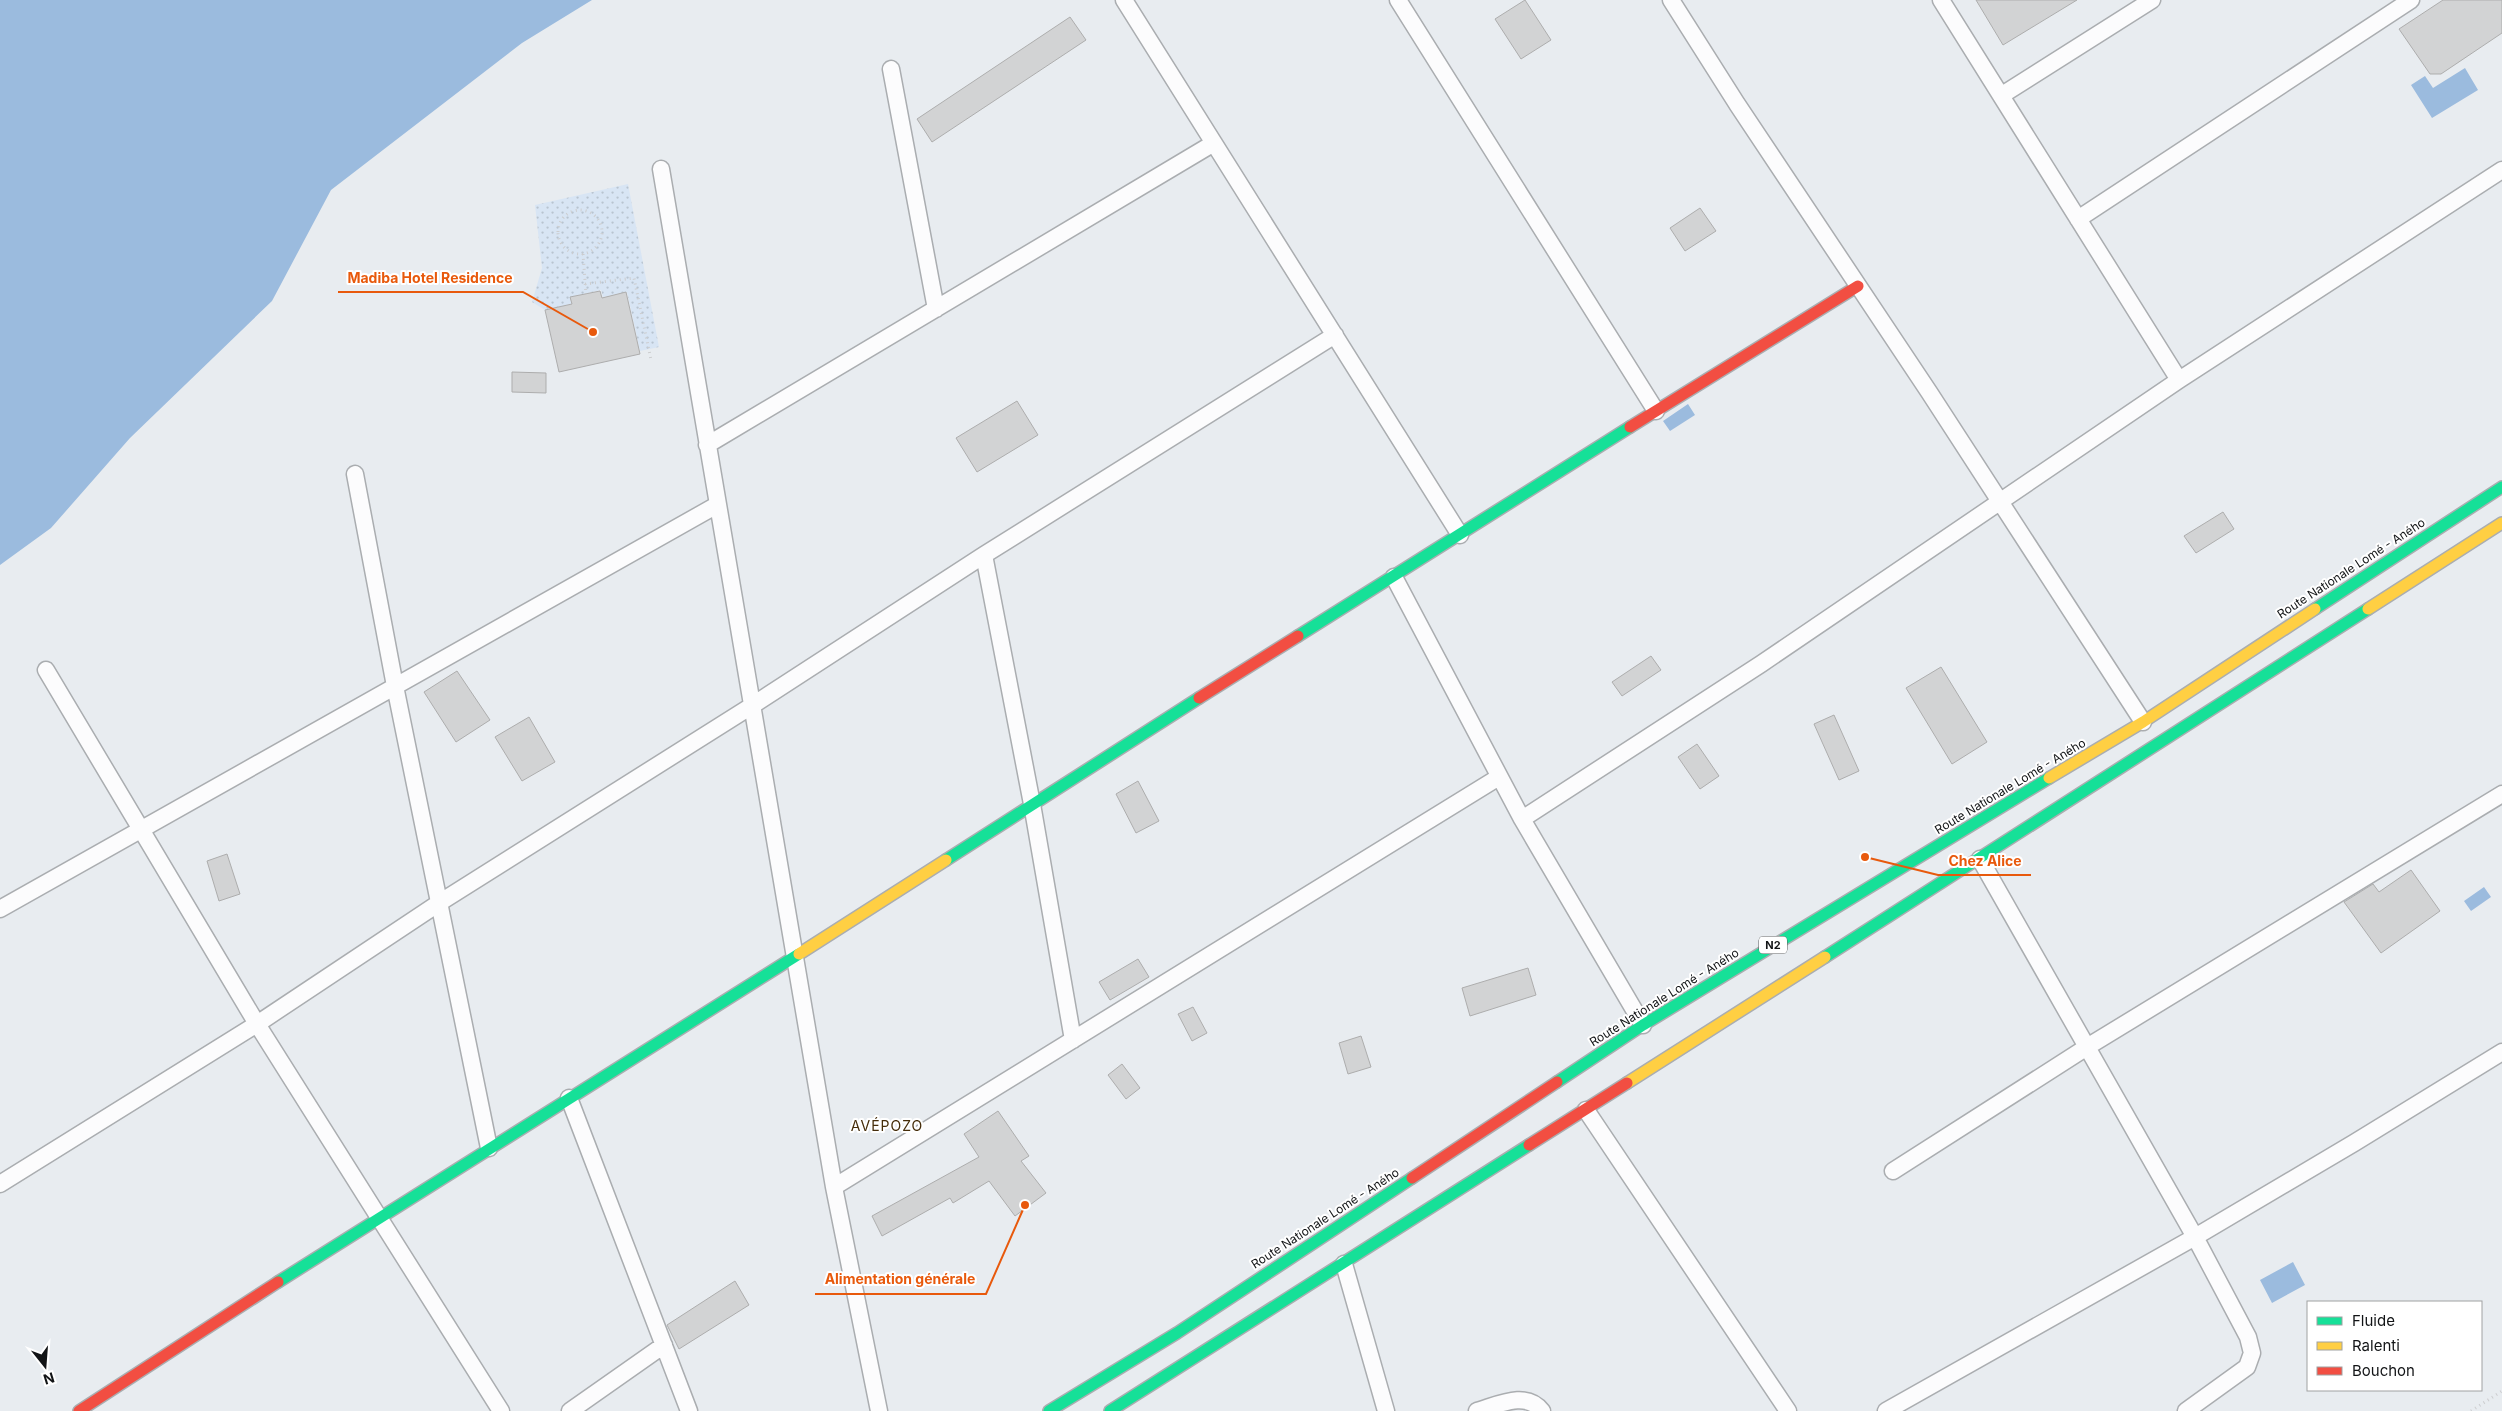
<svg xmlns="http://www.w3.org/2000/svg" width="2502" height="1411" font-family="Inter,sans-serif">
<style>
.grass{fill:url(#grass-dots)}
.water{fill:#9bbbde}
.building{fill:#d2d3d4;stroke:#adadad}
.lines{fill:none;stroke-linecap:round;stroke-linejoin:round}
.street-casing{stroke:#aaadb0;stroke-width:19}
.fast-casing{stroke:#aaadb0;stroke-width:14}
.slow-casing{stroke:#aaadb0;stroke-width:14}
.jam-casing{stroke:#aaadb0;stroke-width:14}
.path{stroke:#cccdcf;stroke-width:3;stroke-dasharray:1 4;stroke-linecap:butt}
.street{stroke:#fcfcfd;stroke-width:16}
.fast{stroke:#16e098;stroke-width:11}
.slow{stroke:#ffcf43;stroke-width:11}
.jam{stroke:#f24e42;stroke-width:11}
.labels{text-anchor:middle;dominant-baseline:central;stroke-width:4;stroke-linejoin:round;paint-order:stroke}
.shield{fill:#fff;stroke:#595a5c;stroke-width:1}
.shield-label{font-size:11px;font-weight:bold;fill:#121416}
.street-label{font-size:12px;fill:#121416;stroke:#fff}
.neighbourhood-label{font-size:14px;letter-spacing:1px;fill:#452d0a;stroke:#fff}
.leader{fill:none;stroke:#e8590c;stroke-width:2}
.callout-dot{fill:#e8590c;stroke:#fff;stroke-width:2}
.callout-label{font-size:14px;text-anchor:middle;font-weight:bold;fill:#e8590c;stroke:#fff;stroke-width:4;stroke-linejoin:round;paint-order:stroke}
</style>
<defs>
<pattern id="grass-dots" width="8" height="8" patternUnits="userSpaceOnUse" patternTransform="scale(1.25)"><rect width="8" height="8" fill="#d8e5f4"/><path d="M2 2h.1M6 6h.1" fill="none" stroke="#b8c4d0" stroke-width="1.8" stroke-linecap="round"/></pattern>
</defs>
<rect width="100%" height="100%" fill="#e8ecf0"/>
<path class="grass" d="M628,184L659,347L640,351L627,292L603,297L601,290L570,297L571,304L545,310L532,302L542,268L535,205Z"/>
<path class="water" d="M0,0H592L522,43L331,190L272,301L130,438L51,528L0,565Z
M2465,68L2478,90L2432,118L2411,85L2425,76L2433,88Z
M1688,404L1695,415L1670,431L1663,421Z
M2484,887L2491,897L2471,911L2464,901Z
M2293,1262L2305,1285L2272,1303L2260,1280Z"/>
<path class="building" d="M1525,0L1551,40L1521,59L1495,19Z
M1976,0H2077L2003,45Z
M2443,0H2502V33L2441,74H2430L2399,29Z
M1070,17L1086,40L932,142L917,119Z
M1700,208L1716,231L1685,251L1670,228Z
M600,291L602,298L626,292L640,354L559,372L545,310L572,304L570,297Z
M512,372L546,373V393L512,392Z
M1017,401L1038,435L977,472L956,438Z
M2223,512L2234,529L2196,553L2184,536Z
M1651,656L1661,670L1622,696L1612,682Z
M1941,667L1987,742L1952,764L1906,688Z
M457,671L490,720L456,742L424,692Z
M1834,715L1859,771L1839,780L1814,724Z
M529,717L555,762L522,781L495,737Z
M1697,744L1719,776L1700,789L1678,757Z
M1138,781L1159,821L1136,833L1116,794Z
M227,854L240,894L219,901L207,861Z
M2411,870L2440,911L2381,953L2344,902L2373,884L2379,892Z
M1138,959L1149,977L1110,1000L1099,982Z
M1528,968L1536,995L1470,1016L1462,988Z
M1193,1007L1207,1033L1192,1041L1178,1014Z
M1361,1036L1371,1067L1348,1074L1339,1043Z
M1122,1064L1140,1088L1126,1099L1108,1075Z
M998,1111L1029,1156L1021,1161L1046,1193L1015,1216L989,1181L953,1203L950,1198L882,1236L872,1216L979,1157L964,1134Z
M735,1281L749,1305L679,1349L667,1325Z"/>
<g class="lines">
<defs>
<path id="street" d="M1124,0L1460,535
M1398,0L1656,411
M1671,0L1737,104L1929,392L2143,722
M1941,0L2179,380
M891,69L936,309
M2002,95L2152,0
M661,169L834,1187L879,1411
M2078,219L2411,0
M707,445L1214,143
M355,474L395,686L489,1148
M984,555L1032,804L1073,1040
M1394,577L1522,819L1643,1025
M46,670L257,1024L501,1411
M1522,819L1761,664L2179,380L2502,170
M1980,859L2195,1237L2248,1337L2252,1353L2247,1367L2186,1411
M0,909L717,505
M569,1098L689,1411
M1586,1110L1788,1411
M1893,1171L2087,1047L2502,794
M0,1184L257,1024L439,903L753,705L984,555L1335,335
M834,1187L1499,777
M1344,1264L1386,1411
M570,1411L664,1345
M1477,1411C1498,1405 1526,1390 1542,1411
M1886,1411L2195,1237L2354,1143L2502,1052"/>
<path id="fast" d="M2315,609L2502,487
M1298,636L1630,427
M946,860L1199,698
M1825,957L2368,609
M1557,1082L1643,1025L2049,778
M278,1282L799,954
M1049,1411L1177,1333L1412,1178
M1110,1411L1529,1145"/>
<path id="slow" d="M2368,609L2502,523
M2049,778L2143,722L2315,609
M799,954L946,860
M1627,1083L1825,957"/>
<path id="jam" d="M1630,427L1858,286
M1199,698L1298,636
M1529,1145L1627,1083
M1412,1178L1557,1082
M79,1411L278,1282"/>
</defs>
<use href="#street" class="street-casing"/>
<use href="#fast" class="fast-casing"/>
<use href="#slow" class="slow-casing"/>
<use href="#jam" class="jam-casing"/>
<path class="path" d="M558 232a22 22 0 1 1 44 0a22 22 0 1 1-44 0Z
M583,254L586,294
M585,284L634,278L651,360
M2471,1411L2502,1391"/>
<use href="#street" class="street"/>
<use href="#fast" class="fast"/>
<use href="#slow" class="slow"/>
<use href="#jam" class="jam"/>
</g>
<g class="labels">
<rect class="shield" x="1759" y="936.5" width="28" height="17" rx="4"/>
<g class="shield-label">
<text x="1773" y="945">N2</text>
</g>
<g class="street-label">
<text transform="translate(2351 568) rotate(-33)">Route Nationale Lomé - Aného</text>
<text transform="translate(2010 786) rotate(-31)">Route Nationale Lomé - Aného</text>
<text transform="translate(1664 997) rotate(-32)">Route Nationale Lomé - Aného</text>
<text transform="translate(1325 1218) rotate(-33)">Route Nationale Lomé - Aného</text>
</g>
<g class="neighbourhood-label">
<text x="887" y="1125">AVÉPOZO</text>
</g>
</g>
<path class="leader" d="M593 332L523 292H338M1865 857L1938 875H2031M1025 1205L986 1294H815"/>
<g class="callout-dot">
<circle cx="593" cy="332" r="5"/>
<circle cx="1865" cy="857" r="5"/>
<circle cx="1025" cy="1205" r="5"/>
</g>
<g class="callout-label">
<text x="430" y="283">Madiba Hotel Residence</text>
<text x="1985" y="866">Chez Alice</text>
<text x="900" y="1284">Alimentation générale</text>
</g>
<rect x="2307" y="1301" width="175" height="90" fill="#ffffff" stroke="#a0a1a2"/>
<rect x="2317" y="1317" width="25" height="8" fill="#16e098" stroke="#a0a1a2"/>
<text x="2352" y="1326" font-size="15" fill="#121416">Fluide</text>
<rect x="2317" y="1342" width="25" height="8" fill="#ffcf43" stroke="#a0a1a2"/>
<text x="2352" y="1351" font-size="15" fill="#121416">Ralenti</text>
<rect x="2317" y="1367" width="25" height="8" fill="#f24e42" stroke="#a0a1a2"/>
<text x="2352" y="1376" font-size="15" fill="#121416">Bouchon</text>
<g transform="translate(45 1366) rotate(163)" stroke="#ffffff" stroke-width="4" paint-order="stroke">
<path d="M0-4L9 19L0 12L-9 19Z" fill="#121416"/>
<text y="-8" font-size="14" font-weight="bold" text-anchor="middle" fill="#121416">N</text>
</g>
</svg>
